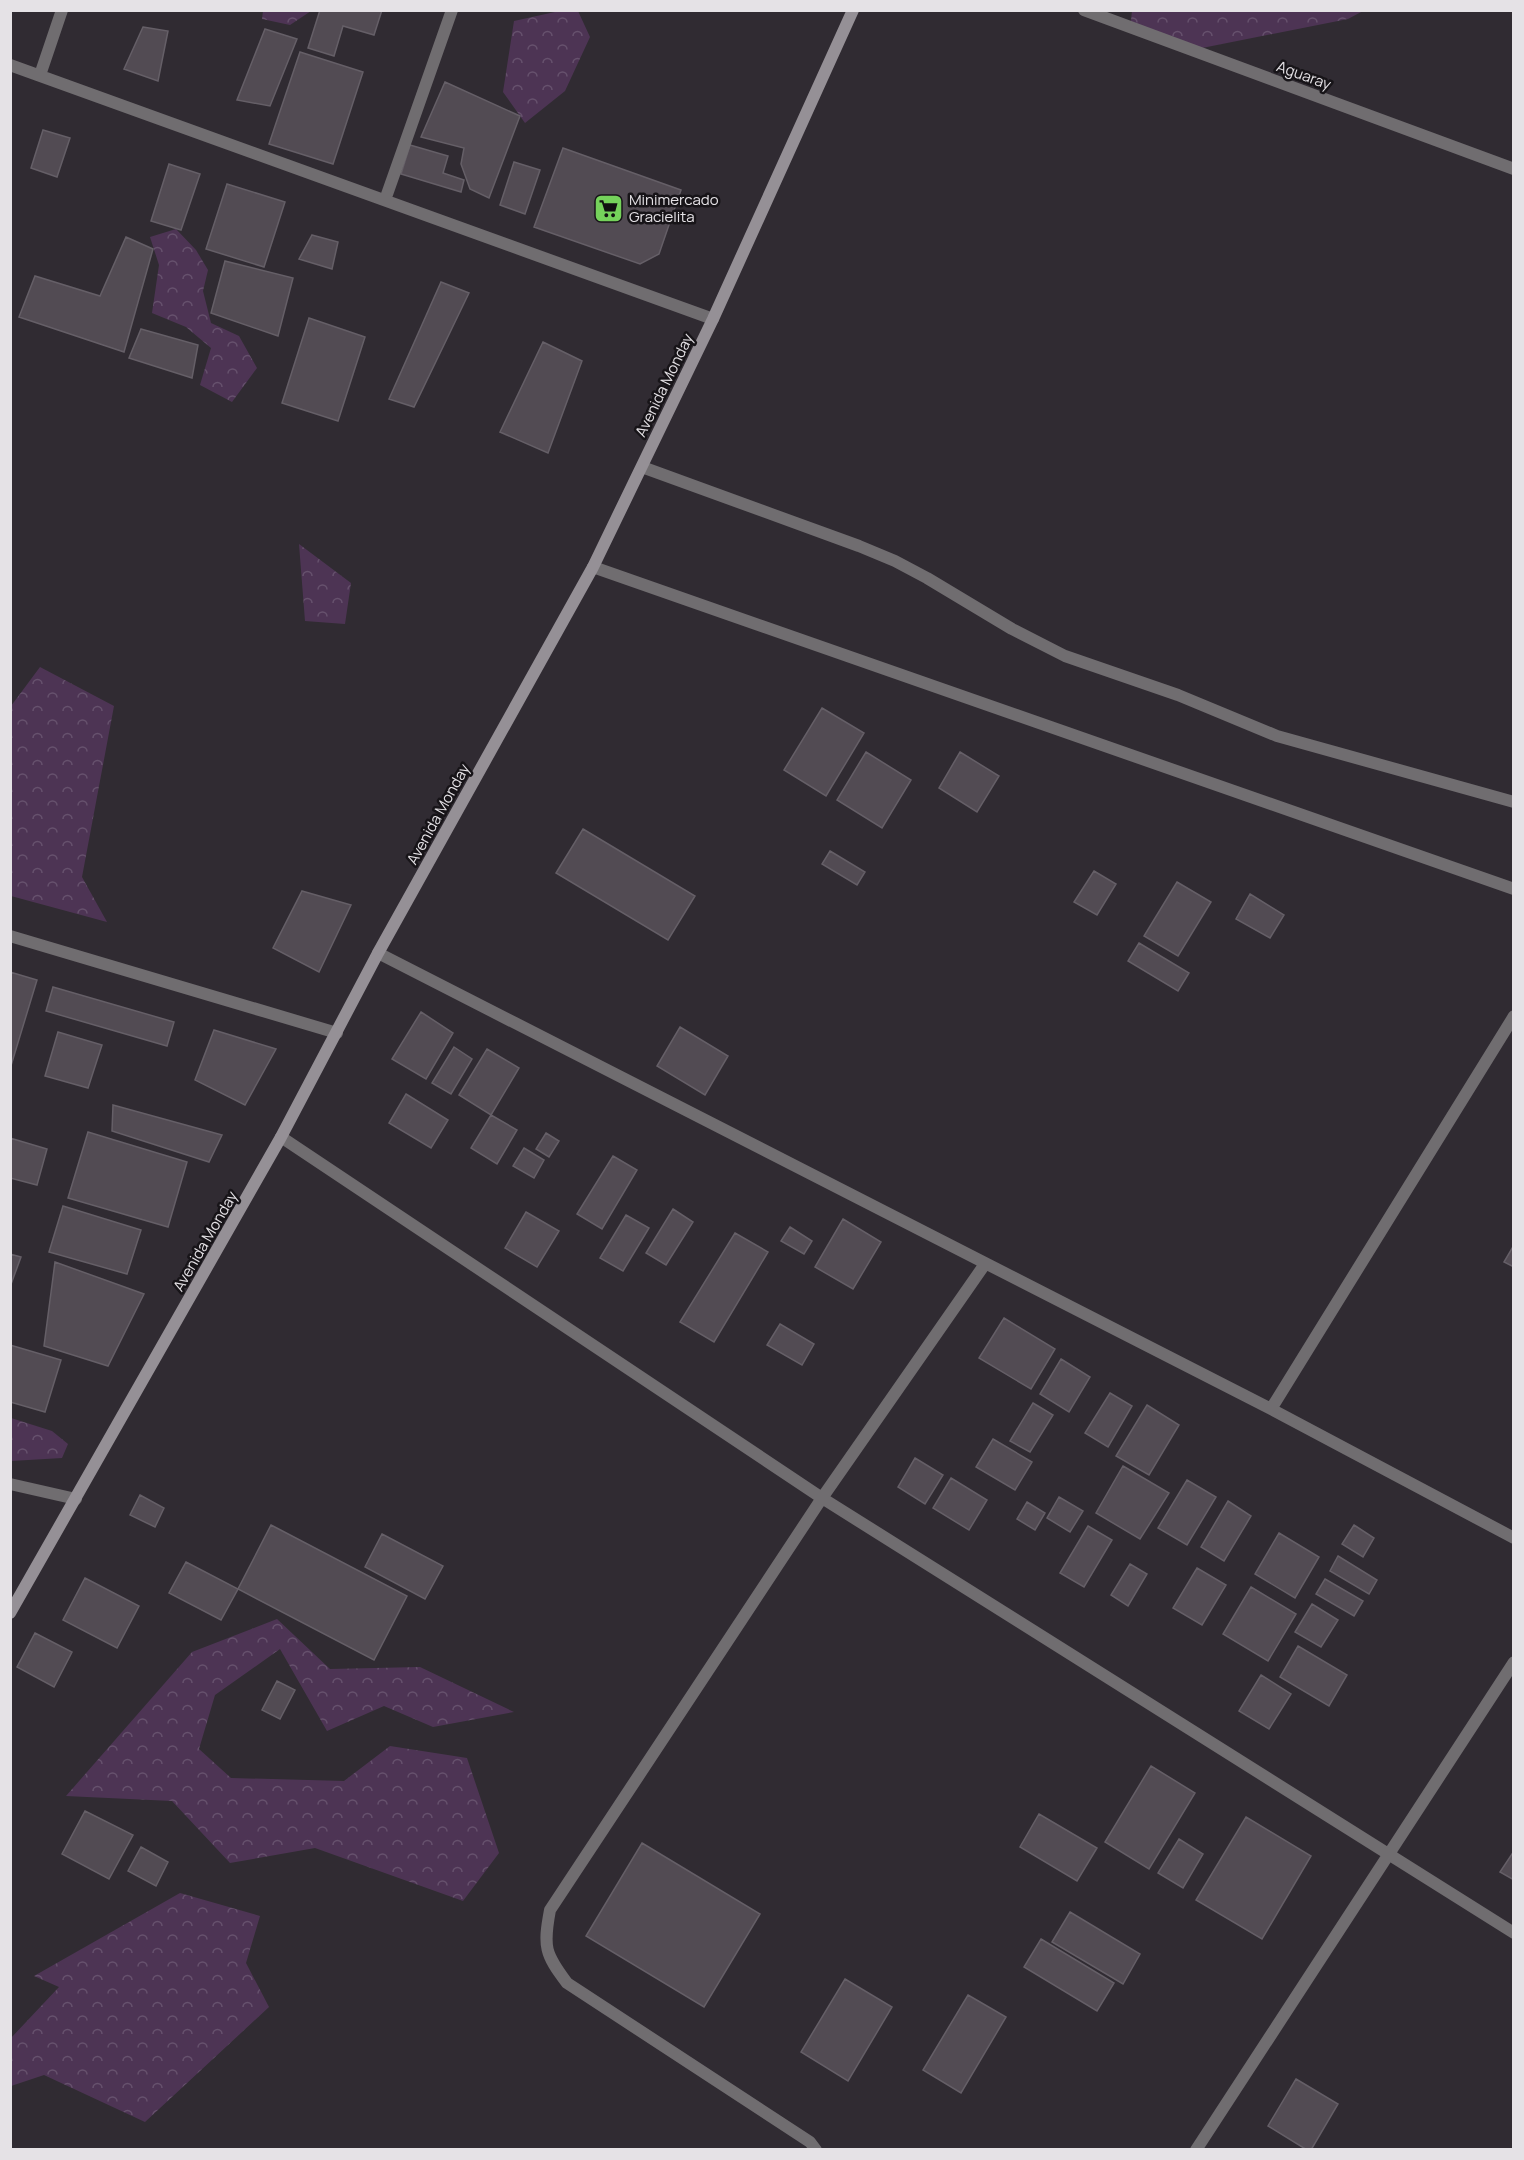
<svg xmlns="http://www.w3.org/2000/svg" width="1524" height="2160" font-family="Manrope,sans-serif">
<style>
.forest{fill:url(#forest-crowns)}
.building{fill:#524b53;stroke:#655f67;stroke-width:1.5}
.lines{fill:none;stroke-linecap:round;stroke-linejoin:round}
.minor{stroke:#706d70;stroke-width:12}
.secondary{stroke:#959096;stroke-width:12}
.labels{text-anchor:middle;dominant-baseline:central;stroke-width:5;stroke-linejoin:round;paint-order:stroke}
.street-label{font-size:15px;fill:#e5e2e6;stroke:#171418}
.poi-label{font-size:15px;fill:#e5e2e6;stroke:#171418;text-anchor:start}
</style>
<defs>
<pattern id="forest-crowns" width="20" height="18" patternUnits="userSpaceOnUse" patternTransform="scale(1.5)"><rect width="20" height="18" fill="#4d3454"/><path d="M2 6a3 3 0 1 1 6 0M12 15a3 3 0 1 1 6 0" fill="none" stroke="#66516d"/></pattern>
</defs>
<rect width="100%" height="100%" fill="#302b32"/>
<path class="forest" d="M564,10L578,11L590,37L565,91L525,123L503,92L514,21Z
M263,11V10L311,11L290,25L262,19Z
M1132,11H1363L1348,19L1197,49L1130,29Z
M176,229L196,250L208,270L203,291L211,323L239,336L257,368L232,402L200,385L211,348L186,327L152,313L159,265L150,237Z
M299,544L351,583L345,624L305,621Z
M40,667L114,706L82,877L107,922L11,896V706Z
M11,1418L52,1431L68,1444L62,1458L11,1461Z
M277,1619L330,1669L420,1667L514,1712L433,1727L384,1706L327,1731L280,1649L215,1695L199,1749L231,1778L344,1781L390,1746L467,1758L499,1853L463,1901L315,1848L230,1863L172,1801L66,1796L192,1652Z
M180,1893L260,1916L246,1963L269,2007L145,2122L44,2075L11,2086V2038L59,1987L34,1976Z"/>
<path class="building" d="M320,10H382L374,35L343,26L334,56L308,48Z
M143,27L168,31L158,81L124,69Z
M265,29L297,39L270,106L237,100Z
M300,52L363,72L333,164L269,144Z
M445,82L520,116L489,198L470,189L461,164L464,148L421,137Z
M43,130L70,138L57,177L31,168Z
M410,145L448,156L443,173L464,180L461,192L401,174Z
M563,148L681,190L659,254L640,264L534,227Z
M514,162L540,170L525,214L500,205Z
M169,164L200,174L181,230L151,221Z
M227,184L285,202L264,267L206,249Z
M312,235L338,242L332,269L299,259Z
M126,237L153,249L124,352L19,317L35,276L100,296Z
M225,261L293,278L278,336L211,313Z
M441,282L469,293L414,407L389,399Z
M309,318L365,337L338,421L282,403Z
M141,329L198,345L192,378L129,358Z
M543,342L582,361L548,453L500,432Z
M822,708L864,733L826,796L784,770Z
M866,752L911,780L882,828L837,800Z
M960,752L999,776L977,812L939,788Z
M583,829L695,896L668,940L556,873Z
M830,851L865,872L857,885L822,864Z
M1094,871L1116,884L1097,915L1074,902Z
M1177,882L1211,902L1178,956L1144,936Z
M302,891L351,905L319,972L273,948Z
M1250,894L1284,915L1270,938L1236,919Z
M1139,943L1189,973L1178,991L1128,961Z
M10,972L37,980L10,1069Z
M53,987L174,1022L167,1046L46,1011Z
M421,1012L453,1033L426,1079L392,1059Z
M680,1027L728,1056L705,1095L657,1066Z
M214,1030L276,1049L245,1105L195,1080Z
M58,1032L102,1045L88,1088L45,1076Z
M454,1047L472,1059L451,1094L432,1083Z
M487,1049L519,1068L491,1115L459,1095Z
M406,1094L448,1120L431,1148L389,1123Z
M113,1105L222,1135L209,1162L112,1131Z
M491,1115L517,1130L497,1164L471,1148Z
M88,1132L187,1162L168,1227L68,1198Z
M546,1133L559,1141L549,1157L536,1149Z
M10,1138L47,1149L37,1185L10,1178Z
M524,1148L544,1160L534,1178L513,1166Z
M613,1156L637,1170L602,1229L577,1214Z
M63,1206L141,1230L127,1274L49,1252Z
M673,1209L693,1222L666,1265L646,1253Z
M526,1212L559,1231L537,1267L505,1248Z
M626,1215L649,1228L623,1271L600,1258Z
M843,1219L881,1242L853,1289L815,1267Z
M790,1227L812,1241L804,1254L781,1241Z
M735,1233L768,1252L714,1342L680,1322Z
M1514,1245V1267L1504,1262Z
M10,1254L21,1257L10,1287Z
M55,1262L144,1294L108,1366L44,1346Z
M1004,1318L1055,1349L1031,1389L979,1358Z
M780,1324L814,1344L802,1365L767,1345Z
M10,1345L61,1360L45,1412L10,1402Z
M1061,1359L1090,1377L1069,1412L1040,1394Z
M1110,1393L1132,1406L1108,1447L1085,1433Z
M1033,1403L1053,1415L1030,1452L1010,1441Z
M1147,1405L1179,1425L1149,1475L1116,1456Z
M993,1439L1032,1462L1015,1490L976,1467Z
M915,1458L943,1475L925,1504L898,1487Z
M1123,1466L1169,1493L1140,1539L1096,1513Z
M951,1478L987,1500L969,1530L933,1508Z
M1187,1480L1216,1497L1187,1545L1158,1528Z
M140,1495L164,1508L155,1527L130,1515Z
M1059,1497L1083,1511L1070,1532L1047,1518Z
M1228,1501L1251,1516L1224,1561L1201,1547Z
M1027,1502L1045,1513L1035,1530L1017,1519Z
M271,1525L407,1596L374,1660L238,1589Z
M1354,1525L1374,1538L1363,1557L1342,1544Z
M1088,1526L1112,1540L1084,1587L1060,1573Z
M1279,1533L1319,1557L1295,1598L1255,1574Z
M382,1534L443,1566L425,1599L365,1567Z
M1338,1556L1377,1580L1369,1594L1330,1571Z
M186,1562L238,1589L221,1620L169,1593Z
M1130,1564L1147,1574L1128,1606L1111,1595Z
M1197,1568L1226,1585L1202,1625L1173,1608Z
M85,1578L139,1606L117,1648L63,1620Z
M1325,1579L1363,1601L1354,1616L1316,1594Z
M1251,1587L1296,1614L1268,1661L1223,1634Z
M1312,1604L1338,1620L1321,1647L1295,1632Z
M35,1633L72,1652L54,1687L17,1667Z
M1298,1646L1347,1675L1329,1706L1280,1677Z
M1261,1675L1291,1694L1269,1729L1239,1711Z
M277,1681L295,1690L280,1719L262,1710Z
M1151,1766L1195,1793L1149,1869L1105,1842Z
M85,1811L133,1835L109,1879L62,1854Z
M1039,1814L1097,1848L1077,1881L1020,1847Z
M1246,1817L1311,1856L1262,1939L1196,1900Z
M1179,1839L1203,1854L1183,1888L1158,1873Z
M642,1843L760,1914L704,2007L586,1936Z
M141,1847L168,1862L156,1886L128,1871Z
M1514,1851V1880L1500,1872Z
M1070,1912L1140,1954L1123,1984L1052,1942Z
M1041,1939L1114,1983L1097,2011L1024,1967Z
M845,1979L892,2007L848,2081L801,2052Z
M968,1995L1006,2017L961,2093L923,2070Z
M1296,2079L1338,2104L1311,2150H1307L1268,2126Z"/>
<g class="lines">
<path class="minor" d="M1084,10L1514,169
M10,65L713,319
M40,75L62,10
M385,200L452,10
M642,467L859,546L895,561L927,578L1012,629L1065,656L1178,695L1277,736L1514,802
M593,567L1514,889
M10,936L337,1033
M378,953L1271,1409L1514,1538
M281,1137L822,1498L1514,1933
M1271,1409L1514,1016
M10,1484L76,1499
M816,2150L810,2142L567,1983C545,1954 543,1947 550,1910L822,1498L985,1264
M1196,2150L1514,1662"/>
<path class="secondary" d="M10,1613L281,1137L378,953L593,567L713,319L853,10"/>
</g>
<defs>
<symbol id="supermarket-square" viewBox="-11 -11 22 22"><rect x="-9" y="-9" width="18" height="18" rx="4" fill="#75d25b" stroke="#171418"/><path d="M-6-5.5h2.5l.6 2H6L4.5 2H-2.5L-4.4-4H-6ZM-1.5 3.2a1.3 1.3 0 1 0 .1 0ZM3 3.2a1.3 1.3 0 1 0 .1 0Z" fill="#111"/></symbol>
</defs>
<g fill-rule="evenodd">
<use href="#supermarket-square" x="592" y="192" width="33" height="33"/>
</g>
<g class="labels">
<g class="street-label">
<text transform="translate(1304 75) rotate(20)">Aguaray</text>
<text transform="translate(664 385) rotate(-64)">Avenida Monday</text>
<text transform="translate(438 814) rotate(-61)">Avenida Monday</text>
<text transform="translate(205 1241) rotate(-60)">Avenida Monday</text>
</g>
<g class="poi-label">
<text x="629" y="199">Minimercado<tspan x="629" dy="17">Gracielita</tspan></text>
</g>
</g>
<rect width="1524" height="2160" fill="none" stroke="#e5e2e6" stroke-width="24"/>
</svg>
